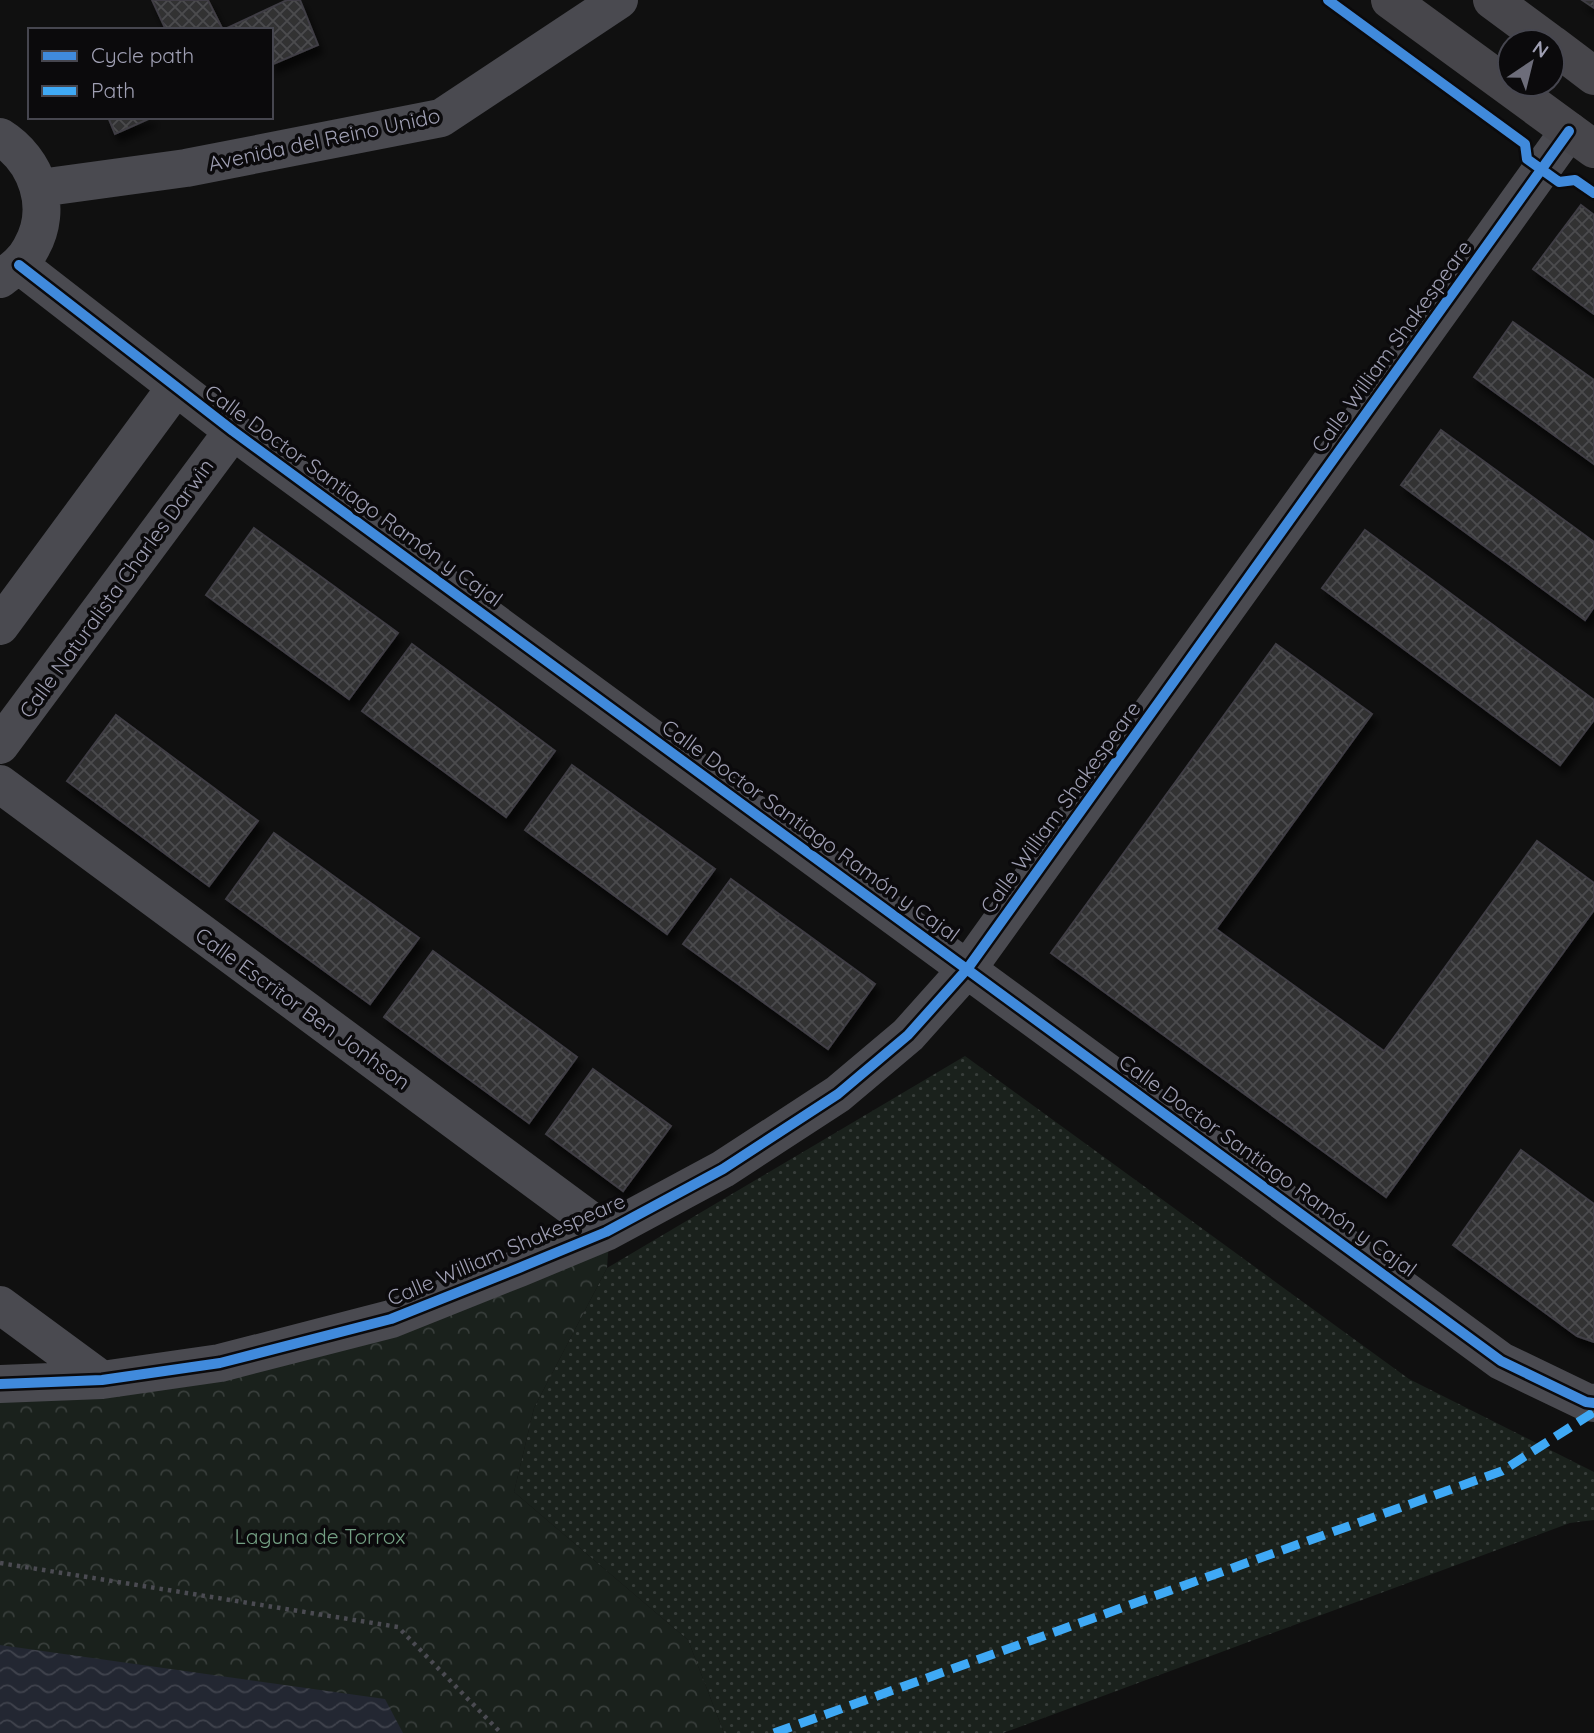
<svg xmlns="http://www.w3.org/2000/svg" width="1594" height="1733" font-family="Quicksand,sans-serif">
<style>
.grass{fill:url(#grass-dots)}
.park{fill:url(#park-crowns)}
.water{fill:url(#water-waves)}
.building{fill:url(#building-cross-hatch);stroke:#3f3e44;stroke-width:2;filter:url(#shadow)}
.lines{fill:none;stroke-linecap:round;stroke-linejoin:round}
.path{stroke:#4b4b52;stroke-width:4.5;stroke-dasharray:3.5 5;stroke-linecap:butt}
.minor{stroke:#4a4a50;stroke-width:38}
.major{stroke:#47464b;stroke-width:38}
.quiet{stroke:#3fa9f5;stroke-width:9;stroke-dasharray:18 9;stroke-linecap:butt}
.cycleway-casing{stroke:#0b0a0c;stroke-width:15}
.cycleway{stroke:#408adc;stroke-width:10}
.labels{text-anchor:middle;dominant-baseline:central;stroke-width:7;stroke-linejoin:round;paint-order:stroke}
.street-label{font-size:21px;fill:#9f9fb3;stroke:#0b0a0c}
.park-label{font-size:21px;fill:#74a084;stroke:#0b0a0c}
</style>
<defs>
<pattern id="grass-dots" width="8" height="8" patternUnits="userSpaceOnUse" patternTransform="scale(1.75)"><rect width="8" height="8" fill="#1a211c"/><path d="M2 2h.1M6 6h.1" fill="none" stroke="#383e3b" stroke-width="1.8" stroke-linecap="round"/></pattern>
<pattern id="park-crowns" width="20" height="18" patternUnits="userSpaceOnUse" patternTransform="scale(1.75)"><rect width="20" height="18" fill="#1a211c"/><path d="M2 6a3 3 0 1 1 6 0M12 15a3 3 0 1 1 6 0" fill="none" stroke="#383e3b"/></pattern>
<pattern id="water-waves" width="16" height="10" patternUnits="userSpaceOnUse" patternTransform="scale(1.75)"><rect width="16" height="10" fill="#232732"/><path d="M0 5q4-4 8 0t8 0" fill="none" stroke="#40434d"/></pattern>
<pattern id="building-cross-hatch" width="8" height="8" patternUnits="userSpaceOnUse" patternTransform="scale(1.75)"><rect width="8" height="8" fill="#313133"/><path d="M0 0l8 8M0 8l8-8" fill="none" stroke="#4c4c4e"/></pattern>
<filter id="shadow"><feDropShadow dx="4.5" dy="8" stdDeviation="3.5" flood-color="#0009"/></filter>
</defs>
<rect width="100%" height="100%" fill="#101010"/>
<path class="grass" d="M965,1056L1409,1379L1594,1472V1520L1570,1523L1003,1733H724L688,1640L514,1492L534,1408L607,1268Z"/>
<path class="park" d="M610,1227L607,1268L534,1408L514,1492L688,1640L724,1733H0V1385L394,1316Z"/>
<path class="water" d="M0,1645L385,1699L403,1733H0Z"/>
<path class="building" d="M152,0H208L223,30H166Z
M287,0H300L318,45L271,65V30H223Z
M1582,0H1594V8Z
M108,117H153L115,134Z
M1581,205L1594,215V314L1533,269Z
M1513,322L1594,380V464L1474,377Z
M1441,430L1594,542V607L1585,620L1401,485Z
M254,528L398,633L349,699L206,595Z
M1365,530L1594,700V720L1560,765L1322,588Z
M412,644L555,751L506,817L362,711Z
M1276,644L1372,714L1216,929L1384,1051L1537,841L1594,883V910L1386,1197L1051,953Z
M116,715L258,821L209,886L67,781Z
M572,765L715,869L667,934L525,830Z
M274,833L419,938L370,1004L226,899Z
M731,879L875,984L828,1049L683,944Z
M433,951L577,1057L529,1123L384,1017Z
M593,1069L671,1126L623,1191L546,1134Z
M1521,1150L1594,1204V1342L1577,1336L1453,1245Z"/>
<g class="lines">
<path class="path" d="M0,1563L398,1627L501,1733"/>
<path class="minor" d="M0,137C37,160 54,208 31,248C24,262 12,270 0,279
M40,188L186,168L441,118L619,0
M19,265L233,431L1501,1361L1586,1402L1594,1403
M0,626L176,387
M0,745L233,431
M0,784L606,1232
M0,1305L102,1380
M0,1384L102,1380L220,1363L391,1319L519,1268L606,1232L723,1169L838,1094L908,1035L968,968L1569,131"/>
<path class="major" d="M1390,0L1594,149
M1492,0L1549,42
M1552,44L1594,76"/>
<path class="quiet" d="M774,1733L1502,1471L1594,1412"/>
<defs>
<path id="cycleway" d="M1328,0L1525,144L1527,159L1559,182L1575,180L1594,193
M19,265L233,431L1501,1361L1586,1402L1594,1403
M0,1384L102,1380L220,1363L391,1319L519,1268L606,1232L723,1169L838,1094L908,1035L968,968L1569,131"/>
</defs>
<use href="#cycleway" class="cycleway-casing"/>
<use href="#cycleway" class="cycleway"/>
</g>
<g class="labels">
<g class="street-label">
<text transform="translate(324 139) rotate(-12)">Avenida del Reino Unido</text>
<text transform="translate(1391 346) rotate(-54)">Calle William Shakespeare</text>
<text transform="translate(354 495) rotate(36)">Calle Doctor Santiago Ramón y Cajal</text>
<text transform="translate(116 588) rotate(-54)">Calle Naturalista Charles Darwin</text>
<text transform="translate(1060 807) rotate(-54)">Calle William Shakespeare</text>
<text transform="translate(811 830) rotate(36)">Calle Doctor Santiago Ramón y Cajal</text>
<text transform="translate(303 1008) rotate(36)">Calle Escritor Ben Jonhson</text>
<text transform="translate(1268 1165) rotate(36)">Calle Doctor Santiago Ramón y Cajal</text>
<text transform="translate(506 1249) rotate(-23)">Calle William Shakespeare</text>
</g>
<g class="park-label">
<text x="320" y="1536">Laguna de Torrox</text>
</g>
</g>
<rect x="28" y="28" width="245" height="91" fill="#0b0a0c" stroke="#46464f" stroke-width="2"/>
<rect x="42" y="51" width="35" height="10" fill="#408adc" stroke="#46464f" stroke-width="2"/>
<text x="91" y="63" font-size="21" fill="#9f9fb3">Cycle path</text>
<rect x="42" y="86" width="35" height="10" fill="#3fa9f5" stroke="#46464f" stroke-width="2"/>
<text x="91" y="98" font-size="21" fill="#9f9fb3">Path</text>
<g transform="translate(1531 63) rotate(35)"><circle r="33" fill="#0b0a0c" stroke="#46464f" stroke-width="2"/>
<path d="M0-5L12 26L0 18L-12 26Z" fill="#6d6d7a"/>
<text y="-10" font-size="19" font-weight="bold" text-anchor="middle" fill="#9f9fb3">N</text>
</g>
</svg>
